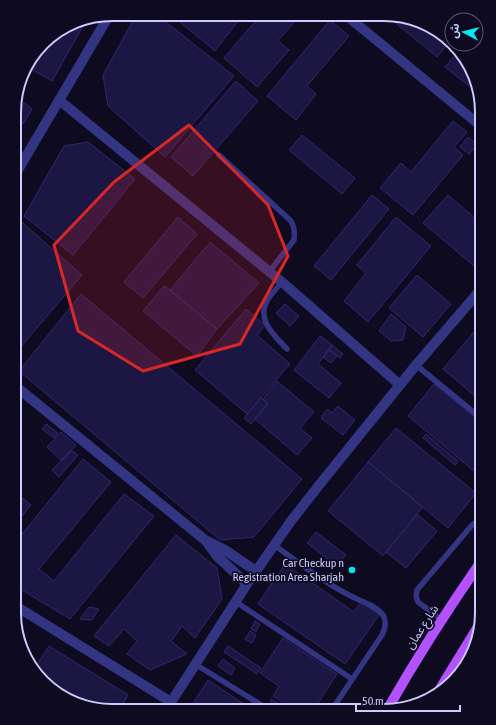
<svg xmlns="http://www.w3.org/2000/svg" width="496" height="725" font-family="'Asap Condensed','Noto Sans Arabic',sans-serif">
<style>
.building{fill:#1c1642;stroke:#31266f}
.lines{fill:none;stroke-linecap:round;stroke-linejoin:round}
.lane{stroke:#333482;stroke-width:5.5}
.street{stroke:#333482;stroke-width:10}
.primary{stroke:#b451ff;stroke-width:10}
.marked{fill:#d62828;fill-opacity:0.2;stroke:#d62828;stroke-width:3;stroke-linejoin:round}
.poi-dot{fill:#00eaf5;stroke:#0e0b20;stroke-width:1.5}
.labels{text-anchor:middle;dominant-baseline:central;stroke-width:3.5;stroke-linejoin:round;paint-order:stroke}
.poi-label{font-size:12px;fill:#cdcaff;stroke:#0e0b20;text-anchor:end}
.street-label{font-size:12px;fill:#cdcaff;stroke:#0e0b20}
.rim{fill:none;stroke:#cdcaff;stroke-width:2}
</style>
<rect width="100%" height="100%" fill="#0e0b20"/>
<path class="building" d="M388,15H397L444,34L450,41L437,57L387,16Z
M299,16L278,41L289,50L257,87L224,58L259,17Z
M234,17L238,21L215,51L175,18Z
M161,18L234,76L165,157L108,106L103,75L134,19Z
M80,19H87L52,81L31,69L49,37Z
M330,20L349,36L307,86L316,94L296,120L267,96Z
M458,52L472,69L478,93L445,67Z
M236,81L258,101L193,176L171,157Z
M15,99L22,103L15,116Z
M24,103L32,109L23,124L15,119Z
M453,121L467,132L454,147L463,155L413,215L380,188L401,163L411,172Z
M302,135L355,178L342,194L289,150Z
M468,137L477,145L469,154L460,147Z
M88,142L135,179L73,255L24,216L64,146Z
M372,195L389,209L331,280L314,266Z
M448,195L482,224V268L480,271L423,223Z
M178,217L197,234L143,298L124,282Z
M396,217L431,246L368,322L344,301L366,273L357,265Z
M17,218L82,275L19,349L14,346L15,221Z
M210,242L259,283L217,329L170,290Z
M417,275L451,304L423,337L389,308Z
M164,286L170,290L217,329L197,356L143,311Z
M81,294L302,479L254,537L220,540L19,371Z
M285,304L299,316L290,326L276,313Z
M246,309L265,325L257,335L290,364L247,414L195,370Z
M391,314L406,327L403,340L391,341L379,331Z
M482,322V402L443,369Z
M320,336L332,345L318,364L341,383L329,398L294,370Z
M332,345L343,354L340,358L329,350Z
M329,350L337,356L331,363L323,357Z
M277,381L314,412L300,428L312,438L297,455L255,419L268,403L263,399Z
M434,384L482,423V476L481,477L408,416Z
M261,398L268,404L251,424L244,418Z
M338,406L355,420L343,435L321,418L327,409L332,413Z
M46,424L58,433L54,438L42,429Z
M396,428L476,493L448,528L368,462Z
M61,432L76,445L62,461L47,447Z
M426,434L458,461L455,465L423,438Z
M71,450L78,455L59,477L52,470Z
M83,459L111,482L39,569L54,581L124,494L154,516L70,619L14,585V544Z
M368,462L423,507L383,556L328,511Z
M14,491L31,505L14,526Z
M417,514L437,531L406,568L386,552Z
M316,532L346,555L337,566L307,543Z
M176,535L217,568L222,599L195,638L182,626L171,641L187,654L150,670L127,654L137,641L124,629L109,646L94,636Z
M285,564L354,612L361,602L379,615L345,664L258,604Z
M89,607L99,609L92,620L80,619Z
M255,621L260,624L256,632L251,629Z
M250,631L256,635L252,643L245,639Z
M283,638L337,674L313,711H295L273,696L279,686L260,673Z
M49,646L128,695L119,710H99L52,691L34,669Z
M228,646L261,668L257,674L224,652Z
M223,659L235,668L231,675L218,666Z
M208,680L254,711L194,710L190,708Z
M271,699L284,707L282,710L270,702Z"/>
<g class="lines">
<path class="lane" d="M219,155L291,221C295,228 295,233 294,240L269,272
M282,282C277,288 272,293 268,299C255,320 275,336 287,349
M416,365L482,419
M274,545C301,564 327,585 357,599C366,603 377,607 383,615C387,622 385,629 382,635L331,711
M236,602L352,679
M442,620L418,602L416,596L417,590L472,525L479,520L482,519
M195,664L271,711"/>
<path class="street" d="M347,16L482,127
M59,100L282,282L400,385
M15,175L107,19
M14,385L205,540L225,550L256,571
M206,541L217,556L247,584
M14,605L171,702
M166,710L247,584L291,521L320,484L416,365L482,288"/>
<path class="primary" d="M438,692L482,620
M387,710C416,659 448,609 482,560"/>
</g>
<path class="marked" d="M189,125L268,205L288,256L240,344L143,371L78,331L54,245L114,182Z"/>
<circle class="poi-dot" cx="352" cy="570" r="4"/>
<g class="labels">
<g class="poi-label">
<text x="344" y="563">Car Checkup n<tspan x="344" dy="14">Registration Area Sharjah</tspan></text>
</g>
<g class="street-label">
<text transform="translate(422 627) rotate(-57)">شارع عمان</text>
</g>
</g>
<path d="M0 0H496V725H0ZM112 21H384A91 91 0 0 1 475 112V613A91 91 0 0 1 384 704H112A91 91 0 0 1 21 613V112A91 91 0 0 1 112 21Z" fill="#0e0b20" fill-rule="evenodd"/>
<path class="rim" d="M112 21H384A91 91 0 0 1 475 112V613A91 91 0 0 1 384 704H112A91 91 0 0 1 21 613V112A91 91 0 0 1 112 21Z"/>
<g transform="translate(464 32) rotate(277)"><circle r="19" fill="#0e0b20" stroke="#5a5779"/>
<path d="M0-3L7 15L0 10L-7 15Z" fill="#00eaf5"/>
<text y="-6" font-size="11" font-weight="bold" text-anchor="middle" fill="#cdcaff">ش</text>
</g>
<path d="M356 705v6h104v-6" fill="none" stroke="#cdcaff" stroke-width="2"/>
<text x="362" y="705" font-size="12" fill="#cdcaff" stroke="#0e0b20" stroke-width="3" paint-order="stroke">50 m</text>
</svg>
